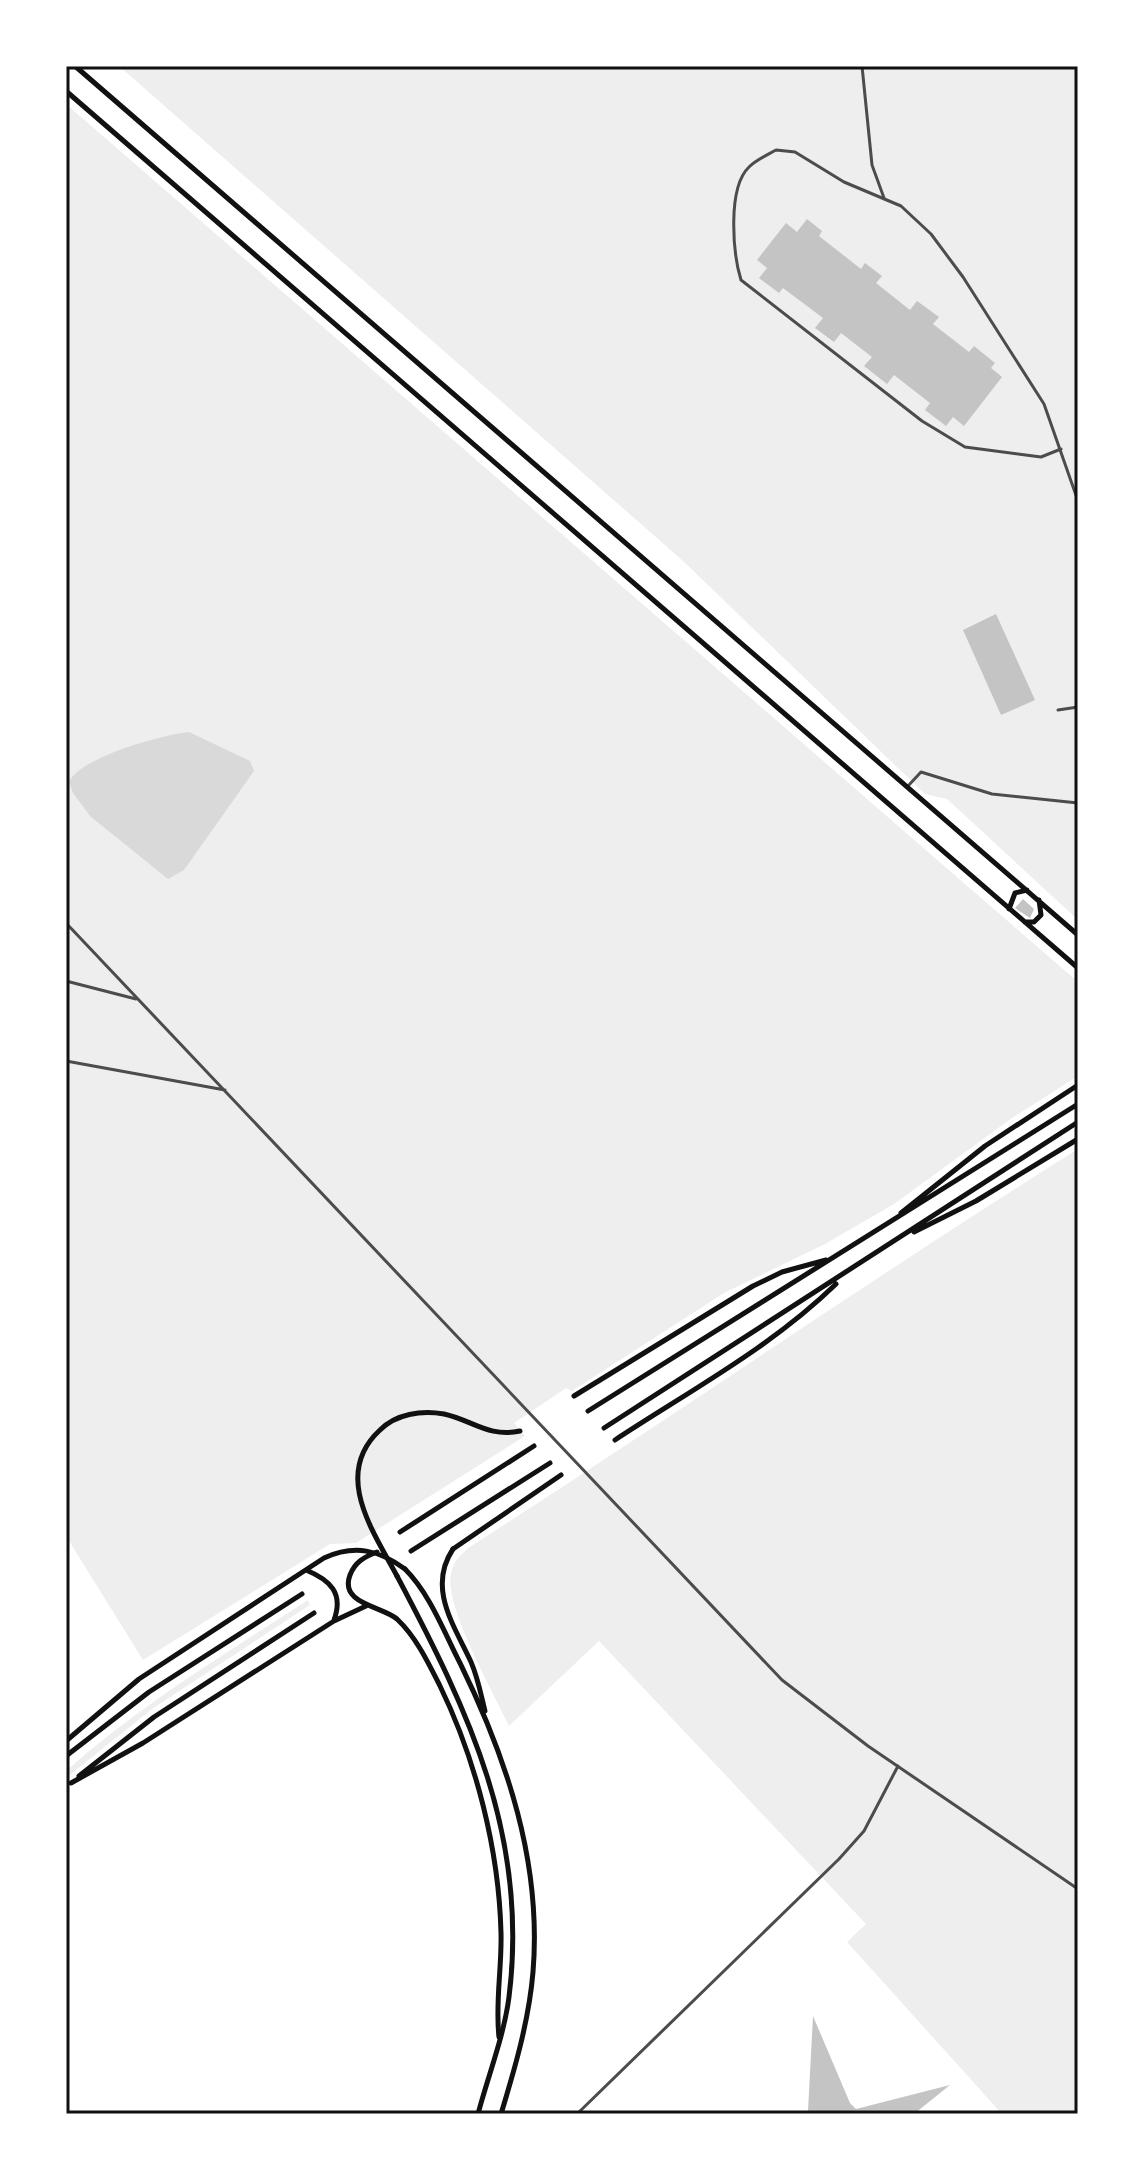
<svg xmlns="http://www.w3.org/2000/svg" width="1144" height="2180" font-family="'DejaVu Sans',sans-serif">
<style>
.green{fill:#eee}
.water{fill:#d9d9d9}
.building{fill:#c4c4c4}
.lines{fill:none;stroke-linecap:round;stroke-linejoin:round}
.minor{stroke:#4c4c4c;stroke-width:3}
.secondary{stroke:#111;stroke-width:5}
.primary{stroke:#111;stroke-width:5}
.neatline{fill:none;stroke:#111;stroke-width:3}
</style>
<rect width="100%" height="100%" fill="#fff"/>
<path class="green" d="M119,66H1078V920L947,799L925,794L682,560Z
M66,104L1078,982V1076L1012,1118L894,1204L825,1244L724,1293L572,1391L566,1388L514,1423L525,1436L356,1543L330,1544L143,1660L66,1536Z
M1078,1149V2114H1002L847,1942L866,1924L599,1641L509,1726C494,1693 444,1606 451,1574C453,1562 460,1556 468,1548C673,1417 872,1278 1078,1149Z
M308,1600L310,1605L152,1709L66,1778V1771C140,1705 225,1654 308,1600Z"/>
<path class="water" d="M189,732L250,761L254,771L184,870L168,879L90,816L73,793L69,782C80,757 162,735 189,732Z"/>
<path class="building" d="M807,219L822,231L819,236L861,269L865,263L882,276L876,283L910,310L917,301L939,317L933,324L969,352L974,346L995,363L991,368L1002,377L964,426L953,417L946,426L925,410L930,403L894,375L887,384L864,366L872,357L841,333L834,342L815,328L823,318L783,288L779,293L759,278L767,268L757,260L786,223L797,232Z
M996,614L1035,700L1001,715L963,630Z
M1023,899L1034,909L1030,918L1015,908Z
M813,2016L850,2103L856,2109L950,2085L914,2114H805L808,2111Z"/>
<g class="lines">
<path class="minor" d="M862,66L872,165L884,198
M1061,449L1041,457L965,447L922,421L741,280C733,254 727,188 749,167C756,160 767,155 776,150L795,152L844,182L901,206L931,234L963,277L1044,404L1078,501
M1058,710L1078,707
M908,786L921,772L992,794L1078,803
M66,923L782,1680L868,1746L1078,1889
M66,981L136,999
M66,1061L225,1090
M577,2114L839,1859L864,1831L898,1766"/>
<path class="secondary" d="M75,66L1078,935
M66,91L1078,968
M1009,909L1015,893L1027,890
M1025,922H1034L1041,915L1039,900
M453,1549C427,1588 454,1625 471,1662C478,1678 481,1695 485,1711
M405,1569C430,1594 444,1632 460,1663C507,1759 542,1863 533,1972C529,2020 515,2068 501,2114
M397,1576C469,1712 529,1837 509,1997C504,2036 488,2076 478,2114"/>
<path class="primary" d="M901,1213L985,1146L1078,1085
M914,1232L976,1201L1078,1139
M574,1396L753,1286L782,1272L826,1260
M588,1411L1078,1104
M604,1428L1078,1122
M615,1440C691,1390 770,1348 836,1284
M400,1532L534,1446
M453,1549L561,1475
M411,1551L550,1463
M377,1552C364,1557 355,1562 350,1575C339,1604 382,1606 397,1619C416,1637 428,1662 440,1686C476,1760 499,1850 501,1933C502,1968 495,2003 499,2037
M306,1570C330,1580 344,1593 334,1620
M397,1576C373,1531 332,1474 380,1430C396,1414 421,1410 444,1414C472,1420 489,1438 520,1431
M66,1741L139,1679L324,1558C355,1544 379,1550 405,1569
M66,1756L149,1692L302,1594
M79,1776L154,1717L314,1613
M71,1783L143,1743L334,1621L366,1606"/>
</g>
<rect width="1144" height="2180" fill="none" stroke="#ffffff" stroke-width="136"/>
<rect x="68" y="68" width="1008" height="2044" class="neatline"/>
</svg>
